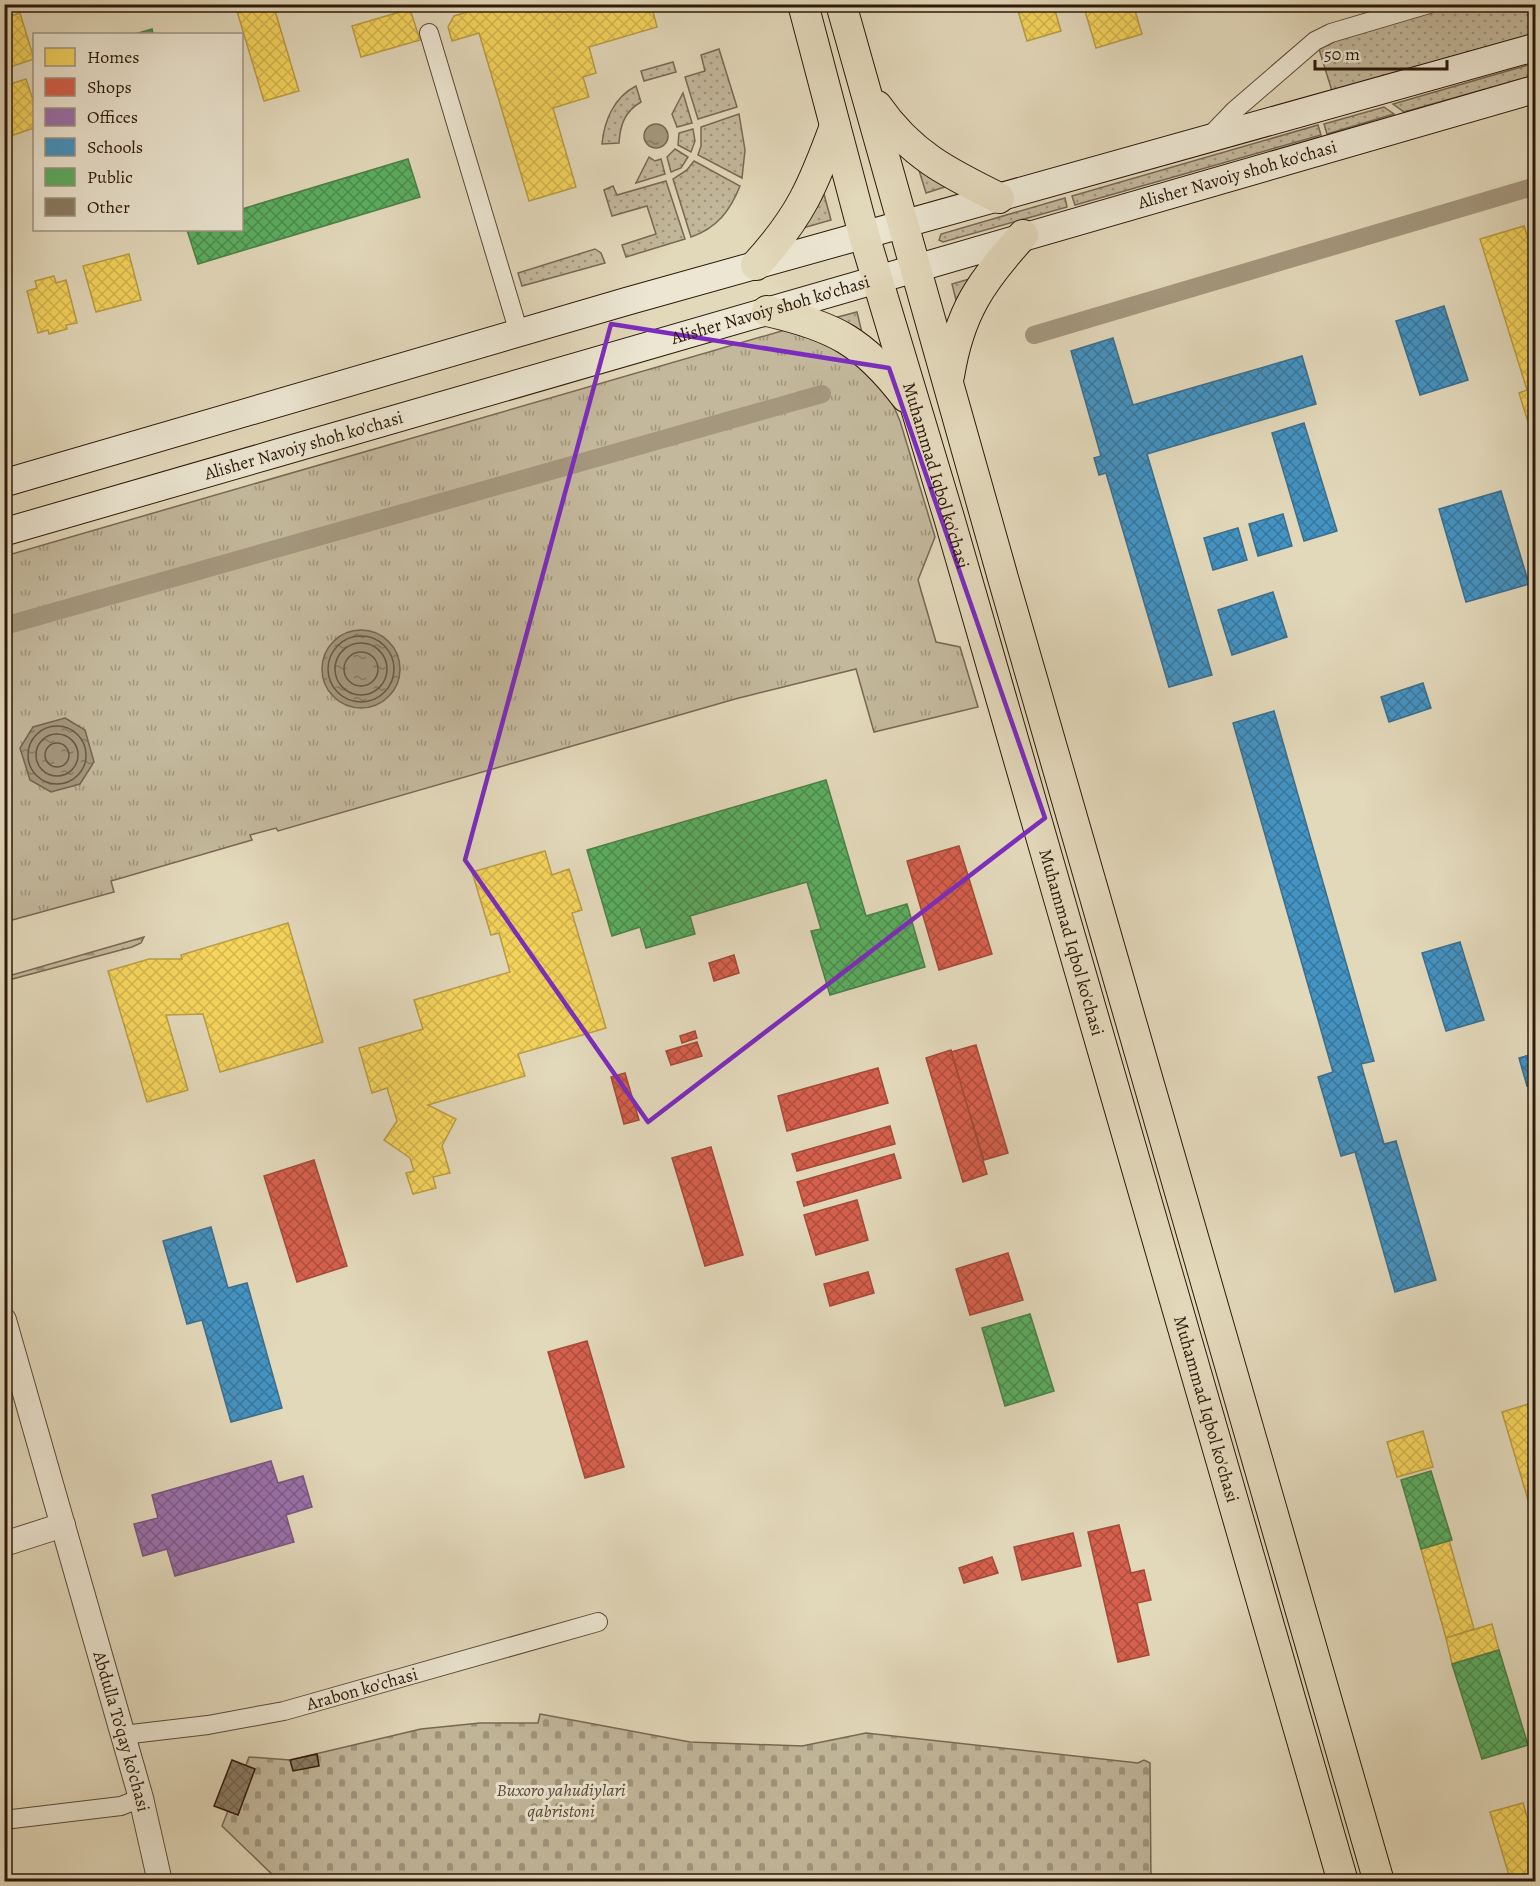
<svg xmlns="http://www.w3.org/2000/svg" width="1540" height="1886" font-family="Alegreya,serif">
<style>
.grass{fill:url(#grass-dots);stroke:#786854;stroke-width:1.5}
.forest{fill:url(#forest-firs);stroke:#786854;stroke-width:1.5}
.cemetery{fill:url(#cemetery-stones);stroke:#786854;stroke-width:1.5}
.park{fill:url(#park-tufts);stroke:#786854;stroke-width:1.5}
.water{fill:url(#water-ripples);stroke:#746550;stroke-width:1.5}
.homes{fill:url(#homes-cross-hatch);stroke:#ba9d44;stroke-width:1.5}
.shops{fill:url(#shops-cross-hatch);stroke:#a34b39;stroke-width:1.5}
.offices{fill:url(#offices-cross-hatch);stroke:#79567b;stroke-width:1.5}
.schools{fill:url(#schools-cross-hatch);stroke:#3c6e8c;stroke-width:1.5}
.public{fill:url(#public-cross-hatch);stroke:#4c8147;stroke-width:1.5}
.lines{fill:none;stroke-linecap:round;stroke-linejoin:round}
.shore{stroke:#685844;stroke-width:1.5}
.canal{stroke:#a4977e;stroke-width:18}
.building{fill:url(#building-cross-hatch);stroke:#2d190b;stroke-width:1.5}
.minor-casing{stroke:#5a4937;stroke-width:20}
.tertiary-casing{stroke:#5a4937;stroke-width:26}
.secondary-casing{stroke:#2d190b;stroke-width:29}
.primary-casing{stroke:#2d190b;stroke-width:32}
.minor{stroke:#ece6d2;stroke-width:18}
.tertiary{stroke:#ece6d2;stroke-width:24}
.secondary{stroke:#ece6d2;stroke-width:27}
.primary{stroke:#e2d8ba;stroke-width:30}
.marked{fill:none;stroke:#7b2cbf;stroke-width:4.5;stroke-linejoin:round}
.labels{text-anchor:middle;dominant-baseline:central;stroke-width:6;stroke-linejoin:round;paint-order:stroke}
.street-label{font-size:18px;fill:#2d190b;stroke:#ece6d2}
.park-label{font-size:18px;font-style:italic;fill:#5a4936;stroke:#ece6d2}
</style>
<defs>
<pattern id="grass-dots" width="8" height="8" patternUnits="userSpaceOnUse" patternTransform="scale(1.5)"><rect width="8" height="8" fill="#c3b89c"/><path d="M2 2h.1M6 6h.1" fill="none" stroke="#9f957d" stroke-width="1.8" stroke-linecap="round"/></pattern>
<pattern id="forest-firs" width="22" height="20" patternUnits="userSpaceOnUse" patternTransform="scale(1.5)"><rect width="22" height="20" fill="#c3b89c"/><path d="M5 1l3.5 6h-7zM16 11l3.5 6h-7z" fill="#9f957d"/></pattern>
<pattern id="cemetery-stones" width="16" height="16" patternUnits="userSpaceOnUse" patternTransform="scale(1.5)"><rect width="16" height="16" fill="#c3b89c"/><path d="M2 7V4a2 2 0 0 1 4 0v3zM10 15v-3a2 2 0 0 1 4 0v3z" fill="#9f957d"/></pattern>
<pattern id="park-tufts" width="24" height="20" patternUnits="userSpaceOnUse" patternTransform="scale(1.5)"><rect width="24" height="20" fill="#c3b89c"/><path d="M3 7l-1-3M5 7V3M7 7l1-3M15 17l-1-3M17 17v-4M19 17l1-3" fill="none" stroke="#9f957d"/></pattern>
<pattern id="water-ripples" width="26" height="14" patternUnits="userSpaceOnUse" patternTransform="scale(1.5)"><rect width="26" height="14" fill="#a4977e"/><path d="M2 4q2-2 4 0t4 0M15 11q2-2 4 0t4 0" fill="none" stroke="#867a65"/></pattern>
<pattern id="homes-cross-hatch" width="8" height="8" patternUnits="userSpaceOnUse" patternTransform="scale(1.5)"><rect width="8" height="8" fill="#f6d55c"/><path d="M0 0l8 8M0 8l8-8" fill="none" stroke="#d3b64f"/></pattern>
<pattern id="shops-cross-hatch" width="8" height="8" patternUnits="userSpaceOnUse" patternTransform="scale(1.5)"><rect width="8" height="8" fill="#d6604d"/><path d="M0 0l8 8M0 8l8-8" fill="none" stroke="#ae4e3e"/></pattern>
<pattern id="offices-cross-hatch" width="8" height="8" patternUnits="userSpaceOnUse" patternTransform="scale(1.5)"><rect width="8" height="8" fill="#9970ab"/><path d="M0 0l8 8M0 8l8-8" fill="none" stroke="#7d5b89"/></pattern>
<pattern id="schools-cross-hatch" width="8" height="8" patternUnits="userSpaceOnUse" patternTransform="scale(1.5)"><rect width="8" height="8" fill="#4393c3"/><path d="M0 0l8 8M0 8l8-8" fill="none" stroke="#38779d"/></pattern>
<pattern id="public-cross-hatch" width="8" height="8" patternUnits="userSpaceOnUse" patternTransform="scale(1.5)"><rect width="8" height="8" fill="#5aae61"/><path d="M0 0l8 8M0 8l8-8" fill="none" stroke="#4b8d4e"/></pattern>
<pattern id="building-cross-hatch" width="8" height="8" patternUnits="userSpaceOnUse" patternTransform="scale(1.5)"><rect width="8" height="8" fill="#8b7c66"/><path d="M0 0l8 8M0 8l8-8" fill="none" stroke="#726552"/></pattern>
</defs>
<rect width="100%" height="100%" fill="#e2d8ba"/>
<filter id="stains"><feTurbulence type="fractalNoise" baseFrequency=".00333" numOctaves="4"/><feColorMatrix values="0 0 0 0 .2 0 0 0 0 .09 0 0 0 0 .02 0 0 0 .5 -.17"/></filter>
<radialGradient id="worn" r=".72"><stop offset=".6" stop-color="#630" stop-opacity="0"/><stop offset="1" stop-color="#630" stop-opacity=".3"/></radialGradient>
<path class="grass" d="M1452,5H1535V33L1332,91L1319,49L1351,33Z
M719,49L737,107L698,119L685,77L705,71L701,55Z
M673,62L676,72L644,81L641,71Z
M1535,63V75L1404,112L1393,104Z
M636,86L641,102C625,111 620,125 619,143L602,144C604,121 614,97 636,86Z
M683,93L692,123L677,127L672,114Z
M1384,107L1394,114L1327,134L1324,124Z
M739,114L745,150L742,178L698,155L701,146V127Z
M1318,125L1321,135L1075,205L1072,196Z
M693,129L695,141L691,152L678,145L679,133Z
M675,149L688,157L681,168L671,172L667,157Z
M649,157L655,161L661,159L665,174L636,183Z
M694,161L740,186C730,211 717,228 691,237L673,179L687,170Z
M918,167L951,185L926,193Z
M666,181L685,239L626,257L622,245L656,234L647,206L612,216L604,190L613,186L617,195Z
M824,194L831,220L803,228Z
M1065,198L1067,207L943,242L939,240L941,234Z
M595,249L601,253L605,263L522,286L518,273Z
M976,277L958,308L952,284Z
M857,312L863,337L830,319Z"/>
<path class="forest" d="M144,937L141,943L132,947L5,981V977Z"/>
<path class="cemetery" d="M540,1714L690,1742L802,1746L866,1733L1138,1763L1144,1760L1150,1763L1151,1881H279L222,1826L249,1757L290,1760L421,1729L480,1723H538Z"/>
<path class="park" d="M785,330L796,331L841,350L888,393L900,421L935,537L918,580L936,642L960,647L978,707L874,732L856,669L735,699L278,831L276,828L250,835L252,840L111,881L114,892L5,922V556Z"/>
<path class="water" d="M644 136a12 12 0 1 1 24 0a12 12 0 1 1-24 0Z
M322 669a39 39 0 1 1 78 0a39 39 0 1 1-78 0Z
M65,718L85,730L94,762L80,784L51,792L30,780L20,748L33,727Z"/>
<path class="homes" d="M249,4H273L299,91L264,101L236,8Z
M493,4H651L657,27L589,47L596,73L583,77L589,97L553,108L576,187L529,201L479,33L452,41L448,27L454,16Z
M1016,4H1053L1061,31L1027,41Z
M1108,4H1133L1142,34L1096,48L1085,11Z
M410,9L420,40L361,57L352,26Z
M20,13L34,59L4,69V18Z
M26,79L34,103V128L5,138L4,86Z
M1524,226L1536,263V423L1529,425L1519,393L1527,390L1480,239Z
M129,254L141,300L96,312L83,266Z
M54,276L56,283L66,280L77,323L66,325L67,329L49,334L48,330L38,333L27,291L37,288L35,281Z
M545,851L552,875L569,869L582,910L572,913L606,1028L518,1054L525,1076L428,1105L456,1119L442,1146L450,1173L433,1177L436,1188L413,1194L406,1173L414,1171L410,1158L384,1140L397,1121L387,1088L372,1093L359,1048L423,1029L414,1000L510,972L499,933L491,935L472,872Z
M288,923L323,1042L220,1072L203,1014L166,1015L188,1090L147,1102L108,971L149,959H182L181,955Z
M1532,1403L1536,1415V1527L1502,1412Z
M1423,1431L1433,1467L1397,1477L1387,1442Z
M1449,1540L1474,1629L1446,1638L1421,1549Z
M1492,1624L1499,1650L1452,1664L1446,1638Z
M1536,1733V1750H1534L1530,1735Z
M1523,1803L1536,1847V1882H1511L1490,1812Z"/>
<path class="shops" d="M959,846L992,954L939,970L907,861Z
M734,955L739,973L714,981L709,963Z
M695,1031L697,1038L682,1043L680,1036Z
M697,1042L702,1056L671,1065L666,1051Z
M976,1045L1008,1153L984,1160L951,1052Z
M951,1050L987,1174L963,1182L926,1058Z
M878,1068L888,1103L787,1131L778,1096Z
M625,1073L639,1120L624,1124L611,1077Z
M890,1126L895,1144L797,1171L792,1154Z
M711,1147L743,1255L705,1266L672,1158Z
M894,1154L901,1178L804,1206L797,1182Z
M314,1160L347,1266L297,1282L264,1176Z
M857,1200L868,1240L816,1255L804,1215Z
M1008,1253L1023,1300L970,1315L956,1269Z
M868,1272L874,1293L830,1306L824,1284Z
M587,1341L624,1467L585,1478L548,1352Z
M1119,1525L1131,1573L1144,1570L1151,1600L1137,1603L1149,1655L1118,1662L1088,1532Z
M1073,1533L1081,1566L1022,1580L1014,1547Z
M992,1557L998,1573L964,1583L959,1568Z"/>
<path class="offices" d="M271,1461L278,1483L303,1476L312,1507L286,1515L294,1542L175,1576L167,1549L143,1556L134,1524L158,1518L152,1495Z"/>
<path class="schools" d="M1444,306L1468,380L1420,395L1396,321Z
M1113,338L1133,405L1302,356L1316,404L1147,454L1212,675L1169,687L1106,473L1099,475L1094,458L1101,456L1071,351Z
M1304,423L1337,531L1304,541L1272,433Z
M1501,491L1529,584L1466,602L1439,509Z
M1283,514L1292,546L1258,556L1249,524Z
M1238,528L1247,560L1213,570L1204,538Z
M1273,592L1287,637L1232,655L1218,610Z
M1423,683L1431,708L1389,722L1381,697Z
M1274,711L1374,1061L1361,1064L1384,1144L1396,1141L1436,1280L1395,1292L1355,1152L1341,1156L1318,1077L1333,1072L1233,723Z
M1460,942L1484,1020L1446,1031L1422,953Z
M1536,1053V1084L1527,1086L1519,1058Z
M211,1227L228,1288L247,1283L282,1408L231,1422L202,1320L187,1324L163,1241Z"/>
<path class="public" d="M152,29L153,34H135Z
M408,159L420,197L198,264L187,230H242V209Z
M826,780L866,916L907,904L925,967L830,995L811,931L821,929L807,882L690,916L695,934L646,948L640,927L612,936L587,850Z
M1030,1314L1054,1391L1005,1406L982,1328Z
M1431,1471L1452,1540L1421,1549L1401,1480Z
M1499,1650L1528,1745L1482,1759L1452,1664Z"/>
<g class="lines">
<path class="shore" d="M328 669a33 33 0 1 1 66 0a33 33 0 1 1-66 0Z
M335 669a26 26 0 1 1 52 0a26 26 0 1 1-52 0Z
M344 669a17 17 0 1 1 34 0a17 17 0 1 1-34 0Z
M28 755a29 29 0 1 1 58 0a29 29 0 1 1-58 0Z
M36 755a21 21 0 1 1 42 0a21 21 0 1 1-42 0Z
M45 755a12 12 0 1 1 24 0a12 12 0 1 1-24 0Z"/>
<path class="canal" d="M1034,335L1536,186
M4,626L822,394"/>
</g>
<path class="building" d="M4,1571L11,1591L4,1593Z
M317,1754L319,1766L293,1771L290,1760Z
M232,1760L255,1769L238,1815L214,1806Z"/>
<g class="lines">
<defs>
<g id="minor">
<path d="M429,33L519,333"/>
<path d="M1208,138L1235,110L1315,41L1331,33L1429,4"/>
<path id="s1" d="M123,1735L208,1725L284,1711L598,1622"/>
<path d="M4,1820L121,1806L141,1798"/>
</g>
<g id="tertiary">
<path id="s2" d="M4,1320L141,1798L160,1882"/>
<path d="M4,1544L63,1525"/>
</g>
<g id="secondary">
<path d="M4,483L628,301L1536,47"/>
<path id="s3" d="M4,532C515,385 1025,234 1536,89"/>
</g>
<g id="primary">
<path id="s4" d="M803,4L864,235L950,521L1343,1882"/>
<path d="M841,4L1003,578L1379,1882"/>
<path d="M877,106C910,154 948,173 999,198"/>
<path d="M756,265C800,217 813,186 835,126"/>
<path d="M767,311C834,326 864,342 906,397"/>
<path d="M949,376C959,313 981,281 1023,235"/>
</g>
</defs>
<use href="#minor" class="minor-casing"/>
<use href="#tertiary" class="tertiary-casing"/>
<use href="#secondary" class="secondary-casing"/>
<use href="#primary" class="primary-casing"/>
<use href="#minor" class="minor"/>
<use href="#tertiary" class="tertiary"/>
<use href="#secondary" class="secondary"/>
<use href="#primary" class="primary"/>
</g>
<path class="marked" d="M611,324L889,368L1045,818L648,1122L465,860Z"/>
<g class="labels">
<g class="street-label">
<text stroke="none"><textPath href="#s3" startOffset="1284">Alisher Navoiy shoh ko'chasi</textPath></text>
<text stroke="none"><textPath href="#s3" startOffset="798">Alisher Navoiy shoh ko'chasi</textPath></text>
<text stroke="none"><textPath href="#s3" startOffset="312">Alisher Navoiy shoh ko'chasi</textPath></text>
<text stroke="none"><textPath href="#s4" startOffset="490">Muhammad Iqbol ko'chasi</textPath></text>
<text stroke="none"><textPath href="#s4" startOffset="976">Muhammad Iqbol ko'chasi</textPath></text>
<text stroke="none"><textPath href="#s4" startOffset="1462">Muhammad Iqbol ko'chasi</textPath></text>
<text stroke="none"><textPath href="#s1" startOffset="244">Arabon ko'chasi</textPath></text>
<text stroke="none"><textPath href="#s2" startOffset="428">Abdulla To’qay ko’chasi</textPath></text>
</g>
<g class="park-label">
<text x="561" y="1790">Buxoro yahudiylari<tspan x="561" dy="21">qabristoni</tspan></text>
</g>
</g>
<rect width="1540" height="1886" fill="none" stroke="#e2d8ba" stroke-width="24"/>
<rect x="6" y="6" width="1528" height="1874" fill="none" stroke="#2d190b" stroke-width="3"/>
<rect x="12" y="12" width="1516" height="1862" fill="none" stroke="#2d190b" stroke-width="1.5"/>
<rect x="33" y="33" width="210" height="198" fill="#ece6d2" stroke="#a09482" stroke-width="1.5"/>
<rect x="45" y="48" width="30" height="18" fill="#f6d55c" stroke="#a09482" stroke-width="1.5"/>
<text x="87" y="63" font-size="18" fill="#2d190b">Homes</text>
<rect x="45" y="78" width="30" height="18" fill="#d6604d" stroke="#a09482" stroke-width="1.5"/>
<text x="87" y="93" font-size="18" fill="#2d190b">Shops</text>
<rect x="45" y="108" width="30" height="18" fill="#9970ab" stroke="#a09482" stroke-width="1.5"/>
<text x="87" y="123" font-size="18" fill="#2d190b">Offices</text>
<rect x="45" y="138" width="30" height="18" fill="#4393c3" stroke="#a09482" stroke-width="1.5"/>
<text x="87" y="153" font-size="18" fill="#2d190b">Schools</text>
<rect x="45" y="168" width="30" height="18" fill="#5aae61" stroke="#a09482" stroke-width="1.5"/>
<text x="87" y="183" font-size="18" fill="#2d190b">Public</text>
<rect x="45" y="198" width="30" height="18" fill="#8b7c66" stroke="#a09482" stroke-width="1.5"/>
<text x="87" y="213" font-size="18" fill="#2d190b">Other</text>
<path d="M1315 60v9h132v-9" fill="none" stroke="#2d190b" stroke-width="3"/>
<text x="1324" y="60" font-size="18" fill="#2d190b" stroke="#ece6d2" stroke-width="4.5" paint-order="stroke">50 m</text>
<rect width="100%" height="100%" filter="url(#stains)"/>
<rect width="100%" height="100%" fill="url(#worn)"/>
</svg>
